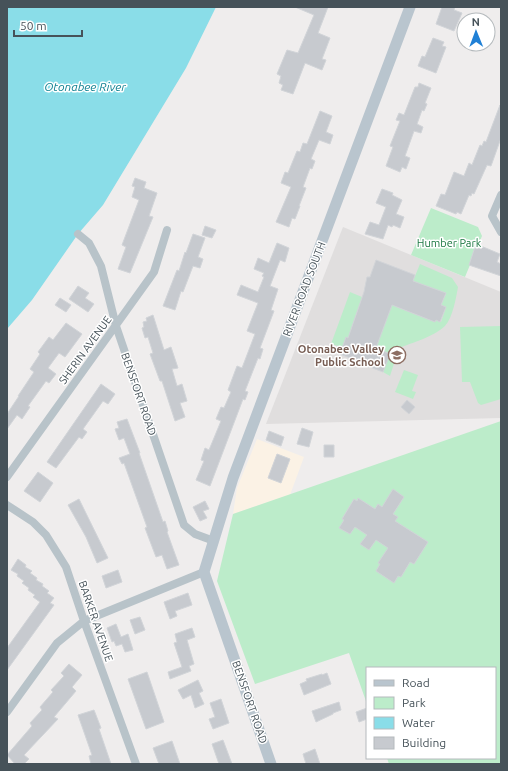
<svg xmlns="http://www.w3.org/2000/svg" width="508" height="771" font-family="Ubuntu,sans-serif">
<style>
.commercial{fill:#fbf2e5}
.education{fill:#e0dede}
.green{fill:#bcecca}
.water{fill:#8adde8}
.building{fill:#c7cacf;stroke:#d1d4d8}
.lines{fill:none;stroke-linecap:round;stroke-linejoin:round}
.street{stroke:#b8c3c9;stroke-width:8}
.secondary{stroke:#b9c5ce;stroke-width:11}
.labels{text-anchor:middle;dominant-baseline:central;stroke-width:3;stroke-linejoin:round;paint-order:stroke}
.park-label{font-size:11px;fill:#1a7740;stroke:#fff}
.street-label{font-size:11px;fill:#465259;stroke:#fff}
.education-label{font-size:11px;font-weight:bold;fill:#785e54;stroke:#fff;text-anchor:end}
.water-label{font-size:12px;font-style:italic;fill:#128292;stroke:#fff}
</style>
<rect width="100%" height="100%" fill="#efeded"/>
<path class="commercial" d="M257,439L304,457L290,495L233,514L237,488Z"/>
<path class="education" d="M343,227L501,292V418L266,424Z"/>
<path class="green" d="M431,208L478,227L482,236L465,277L411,255Z
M420,264L452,278L458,287C456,298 453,317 445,326C435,336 412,343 399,348L390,376L383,372L390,354L374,348L390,303L394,305V306L435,322L436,320L441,322L446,307L441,305L446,294L413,281Z
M350,292L362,297L351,329L352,340L346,338L342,347L331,344Z
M501,326V399L481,405L478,403L470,382H462L460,327Z
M404,370L418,375L412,391L416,392L413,399L395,392Z
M501,421V764H389L387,758H495V668H367V704L349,653L255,684L217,581L233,514Z"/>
<path class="water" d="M7,7H216L186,68L103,205L78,234L32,300L7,329Z"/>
<path class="building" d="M295,7H328L318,33L330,38L322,59L326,60L322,70L305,63L293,94L281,90L283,85L279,83L281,76L277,74L287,50L298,53L314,15Z
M442,7H455L454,10L462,13L454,31L436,24Z
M433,38L444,42L442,46L446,47L436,73L418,66L422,56L425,57Z
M419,83L431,88L425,103L427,104L424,111L422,110L417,124L423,127L421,133L414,131L405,156L410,158L406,169L402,167L400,172L386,166L393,147L390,146L400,121L396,120L399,113L404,115L415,87H418Z
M500,105L501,138L491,166L487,165L474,194L472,193L471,196L469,195L461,214L457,212L456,214L436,206L441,194L445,195L454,172L464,176L469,163L472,165L480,145L482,146L484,141L486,142Z
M320,111L332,116L326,132L333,135L330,144L319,140L311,159L315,161L312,169L310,168L303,187L306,188L299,206H300L295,219L292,218L289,227L276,222L291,187L281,183L285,172L288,173L297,151L300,152L303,143L307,144Z
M135,178L146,182L144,188L157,193L149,216L153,217L130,273L118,269L126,247L122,245L139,200L132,197L135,187L132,186Z
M382,189L393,193L392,195L402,200L396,214L404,217L400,228L393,225L392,227L388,225L383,239L365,234L370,222L379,225L386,207L376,203Z
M205,226L216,230L212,238L202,235Z
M193,234L205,238L198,257L203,259L200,268L193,266L183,292L181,291L175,310L163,306L177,270L179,271L185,252L186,253Z
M277,243L289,248L285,262L280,260L270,286L278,289L271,310L274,311L260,348L263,349L260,359L258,358L245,391L248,392L245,400L243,399L210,486L196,480L204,461L201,460L205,448L209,450L221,421L216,419L221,407L224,408L231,392L228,390L237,366L242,368L255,334L247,331L258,303L237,295L241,285L258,292L264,277L262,276L264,273L254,269L258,258L269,263Z
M476,244L500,254L497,262L501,264V276L469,265Z
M376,260L415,275L413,281L446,293L441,305L446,307L440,322L436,320L435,322L392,305L376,348L390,354L383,372L357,362L358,361L340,354L346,337L348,338L364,292L367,277H370Z
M78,286L89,293L85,298L94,304L88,312L69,299Z
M60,298L71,305L66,312L55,305Z
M153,315L164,350L171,347L178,368L172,369L177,386L182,384L187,401L180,403L185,417L175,421L162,381H160L150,354L153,353L148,337L145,338L142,328L144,327L143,322L147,321L146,318Z
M66,323L82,334L65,357L59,353L48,368L56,374L49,383L46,381L28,406L30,407L22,419L17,415L7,429V414L19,396H18L34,372L30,369L40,354L38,352L49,337L53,340Z
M101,384L115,394L108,404L103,401L83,429L87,432L82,439L79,437L56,468L47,462Z
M407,400L415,407L409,414L401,407Z
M127,419L140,453H139L163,522L165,521L168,531L167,532L179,565L167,569L162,555L156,557L145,528L147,527L124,463L122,464L119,458L130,454L124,438L119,440L115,429L119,428L117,422Z
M302,428L313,432L309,447L297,444Z
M269,431L284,437L281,446L266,440Z
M324,445H334V457H324Z
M277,454L290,459L281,483L268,478Z
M38,472L53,483L40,502L24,491Z
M393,489L404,497L393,514L398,517L395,521L428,542L414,564L410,562L401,577L398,576L394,583L376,571L380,564L378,563L388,548L376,540L369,550L360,544L367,535L355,527L350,534L339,528L344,520L342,519L354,499L357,501L358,498L375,509L378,504L382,507Z
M79,499L108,558L97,563L86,537L68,505Z
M205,501L209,509L203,511L207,518L200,521L193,507Z
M18,559L26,565L25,567L32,571L30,573L37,578L36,580L43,584L42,586L49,591L47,593L54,598L50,603L54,605L7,670V648L40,602L33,597L35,595L28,590L29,588L22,583L24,581L17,576L18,574L11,570Z
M118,570L122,582L106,588L102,576Z
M188,593L192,605L175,611L177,616L170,619L164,602Z
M140,617L145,630L135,634L130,620Z
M116,624L121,637L128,634L133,650L125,652L122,644L116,646L114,641L112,642L107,628Z
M192,628L195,637L187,640L194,664L189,666L191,671L170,679L168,672L182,667L174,643L177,642L175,634Z
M69,664L82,675L72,687L76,691L54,717L58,719L24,755L29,759L24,764H15L7,755L32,726L30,723L42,710L40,707L53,692L51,690L64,676L61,673Z
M147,672L164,722L146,729L128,679Z
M327,673L331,684L304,695L300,684L307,681L306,679L322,674V675Z
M198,680L203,691L199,693L204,704L195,708L191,695L183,699L178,690Z
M221,699L229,723L213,729L209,719L215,717L210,703Z
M339,702L341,710L333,713V714L316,722L312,711Z
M367,708V719L359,722L356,712Z
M94,710L101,728L99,729L111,764H91L89,756L92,755L78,715Z
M223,740L232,764H219L212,744Z
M172,741L180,764H159L153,748Z
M315,749L320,764H306L303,754Z"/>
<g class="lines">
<path class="street" d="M501,195L492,216L501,232
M78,234L89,243L101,266L116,326L184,525L195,534L214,541
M7,477L154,272L167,230
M7,505L33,522L46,535L66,567L84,621L136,764
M7,712L57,643L84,621L204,572"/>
<path class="secondary" d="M271,764L204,572L233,478L410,7"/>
</g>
<defs>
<symbol id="school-ring" viewBox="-11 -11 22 22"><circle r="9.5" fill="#fff" stroke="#8d6e63" stroke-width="1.5"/><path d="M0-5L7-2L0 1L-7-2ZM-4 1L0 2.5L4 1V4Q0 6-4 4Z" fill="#8d6e63"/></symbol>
</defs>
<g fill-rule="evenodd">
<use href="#school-ring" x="387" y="345" width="20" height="20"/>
</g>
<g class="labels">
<g class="park-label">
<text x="449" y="243">Humber Park</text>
</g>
<g class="street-label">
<text transform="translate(304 289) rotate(-69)">RIVER ROAD SOUTH</text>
<text transform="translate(85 350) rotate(-54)">SHERIN AVENUE</text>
<text transform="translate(139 394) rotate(71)">BENSFORT ROAD</text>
<text transform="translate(96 621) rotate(71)">BARKER AVENUE</text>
<text transform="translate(250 702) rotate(71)">BENSFORT ROAD</text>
</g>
<g class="education-label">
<text x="384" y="349">Otonabee Valley<tspan x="384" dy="13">Public School</tspan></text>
</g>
<g class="water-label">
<text x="85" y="86">Otonabee River</text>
</g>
</g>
<rect width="508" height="771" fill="none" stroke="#465259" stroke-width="16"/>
<rect x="366" y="667" width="130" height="92" fill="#ffffff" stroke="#b5babd"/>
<rect x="374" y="680" width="20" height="6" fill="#b9c5ce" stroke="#b5babd"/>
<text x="402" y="687" font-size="12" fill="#465259">Road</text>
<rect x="374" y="697" width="20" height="12" fill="#bcecca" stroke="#b5babd"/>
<text x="402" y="707" font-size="12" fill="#465259">Park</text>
<rect x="374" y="717" width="20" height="12" fill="#8adde8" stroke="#b5babd"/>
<text x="402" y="727" font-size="12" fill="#465259">Water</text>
<rect x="374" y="737" width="20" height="12" fill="#c7cacf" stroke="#b5babd"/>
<text x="402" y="747" font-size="12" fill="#465259">Building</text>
<g transform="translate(476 32) rotate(359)"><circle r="19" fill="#ffffff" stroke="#b5babd"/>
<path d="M0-3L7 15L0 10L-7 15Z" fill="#2080d6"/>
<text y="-6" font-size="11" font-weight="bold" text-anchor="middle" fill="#465259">N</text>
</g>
<path d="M14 30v6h68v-6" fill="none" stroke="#465259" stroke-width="2"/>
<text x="20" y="30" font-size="12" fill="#465259" stroke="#ffffff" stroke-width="3" paint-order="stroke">50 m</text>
</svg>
